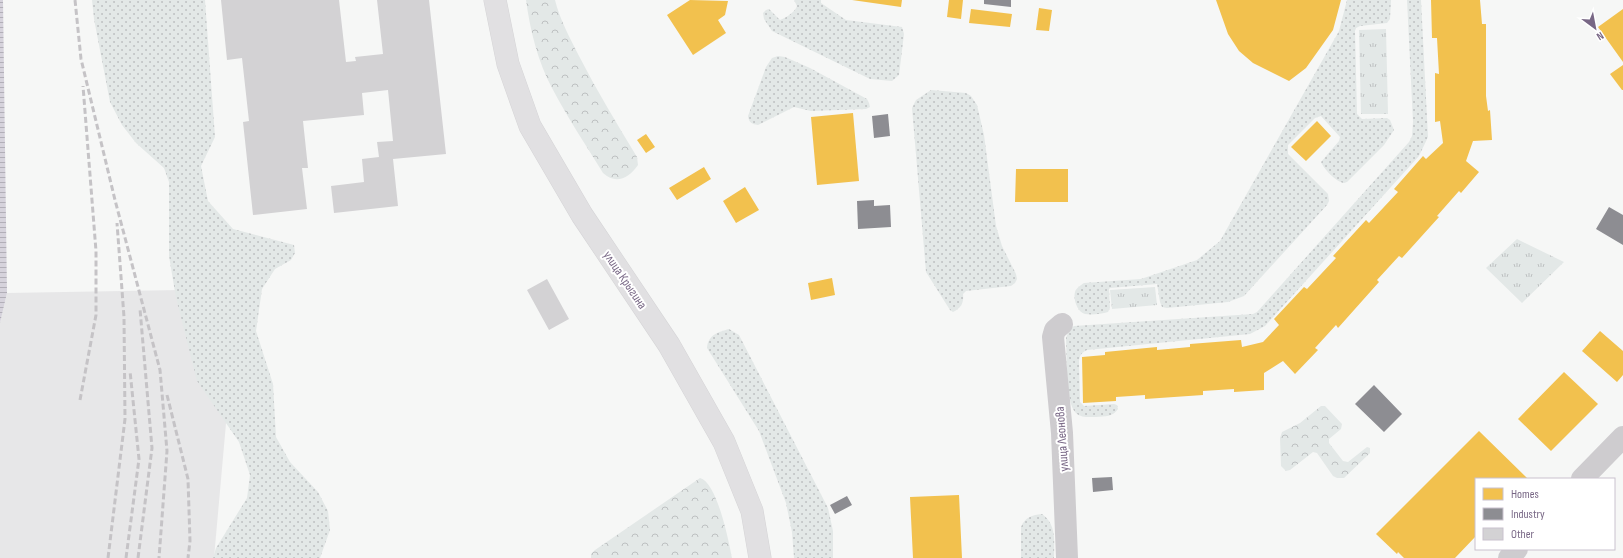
<svg xmlns="http://www.w3.org/2000/svg" width="1623" height="558" font-family="'Sofia Sans Condensed',sans-serif">
<style>
.built{fill:#e7e7e8}
.grass{fill:url(#grass-dots)}
.forest{fill:url(#forest-crowns)}
.park{fill:url(#park-tufts)}
.water{fill:url(#water-rules)}
.homes{fill:#f2c14e}
.industry{fill:#8d8d92}
.building{fill:#d3d2d4}
.lines{fill:none;stroke-linecap:round;stroke-linejoin:round}
.secondary-casing{stroke:#d5d4d6;stroke-width:23}
.street{stroke:#cecccf;stroke-width:22}
.secondary{stroke:#e1e0e2;stroke-width:22}
.rail{stroke:#c5c3c6;stroke-width:3;stroke-dasharray:6 3;stroke-linecap:butt}
.labels{text-anchor:middle;dominant-baseline:central;stroke-width:4;stroke-linejoin:round;paint-order:stroke}
.street-label{font-size:13px;fill:#786785;stroke:#fff}
</style>
<defs>
<pattern id="grass-dots" width="8" height="8" patternUnits="userSpaceOnUse"><rect width="8" height="8" fill="#e3e8e7"/><path d="M2 2h.1M6 6h.1" fill="none" stroke="#bdc0c1" stroke-width="1.8" stroke-linecap="round"/></pattern>
<pattern id="forest-crowns" width="20" height="18" patternUnits="userSpaceOnUse"><rect width="20" height="18" fill="#e3e8e7"/><path d="M2 6a3 3 0 1 1 6 0M12 15a3 3 0 1 1 6 0" fill="none" stroke="#bdc0c1"/></pattern>
<pattern id="park-tufts" width="24" height="20" patternUnits="userSpaceOnUse"><rect width="24" height="20" fill="#e3e8e7"/><path d="M3 7l-1-3M5 7V3M7 7l1-3M15 17l-1-3M17 17v-4M19 17l1-3" fill="none" stroke="#bdc0c1"/></pattern>
<pattern id="water-rules" width="6" height="5" patternUnits="userSpaceOnUse"><rect width="6" height="5" fill="#d6d3dc"/><path d="M0 2.5h6" fill="none" stroke="#b2afb8"/></pattern>
</defs>
<rect width="100%" height="100%" fill="#f6f7f6"/>
<path class="built" d="M238,289L214,558H0V323L7,293Z"/>
<path class="grass" d="M92,0H205L215,137L201,166L208,201L233,229L294,245L295,253L291,260L275,269L262,289L256,331L273,384L276,437L290,462L318,492L328,511L330,530L320,558H213L216,548L247,498L250,475L239,442L197,381L176,298L169,256V182L164,168L136,143L122,125L110,102L94,19Z
M794,0H821V3L846,20L902,27L904,34L899,75L892,81L870,79L772,31L764,19L763,13L766,10L769,9L780,20C786,18 795,12 797,6Z
M1347,0H1391L1390,19L1387,23L1360,26L1356,28L1355,31L1357,114L1362,119L1387,118L1390,120L1394,130L1384,145L1347,182L1344,183C1336,182 1324,169 1321,162L1339,141L1340,137L1321,116L1315,118L1288,145V154L1328,194L1329,201L1327,205L1244,296L1228,302L1167,308L1162,307L1160,302L1157,284L1110,288L1109,289L1110,308L1108,312C1102,314 1091,315 1085,314C1077,312 1073,299 1075,292C1076,288 1081,285 1084,283L1141,279L1197,260L1220,241L1339,31Z
M1407,0H1421L1428,137L1419,156L1265,326L1250,334L1087,350C1081,353 1080,355 1079,361L1080,402L1084,406L1114,404L1117,405L1118,409C1113,417 1105,416 1096,417C1089,417 1081,418 1076,413C1065,404 1067,354 1066,338L1069,330L1074,326L1253,314L1257,312L1409,142L1412,136L1413,122Z
M778,56L785,57L810,68L867,99L869,103L870,107L866,109L811,111L794,107L758,125C752,124 749,123 748,116L766,67L772,58Z
M931,90L966,93L971,96L977,105L984,135L996,226L1002,246L1016,274L1017,279L1015,283L1011,286L966,291L963,294C964,303 961,308 953,312L950,310L926,272L912,108L916,100Z
M729,329L739,335L828,508L833,531V558H794L792,532L786,503L759,431L707,348C708,335 718,332 729,329Z
M1042,514C1057,524 1054,543 1054,558H1021V527C1025,517 1032,515 1042,514Z"/>
<path class="forest" d="M526,0H555C560,20 570,38 579,56C597,91 617,124 637,157L638,165C629,178 616,185 603,173C586,145 567,117 552,88C538,62 530,30 526,0Z
M1321,406H1325L1342,424L1341,429L1329,439V443L1343,461L1348,462L1367,447L1370,448V453L1344,478H1337L1333,476L1317,453L1313,452L1290,470L1286,471L1281,466L1280,438L1282,432L1300,423Z
M700,478C717,482 729,542 732,558H591V554L595,550Z"/>
<path class="park" d="M1386,29L1388,114H1361L1359,30Z
M1517,239L1564,262L1522,303L1486,268Z
M1155,287L1157,305L1112,309L1110,290Z"/>
<path class="water" d="M0,0H3L7,293L0,323Z"/>
<path class="homes" d="M690,0L728,1L725,15L718,20L726,33L693,55L667,15Z
M852,0H902L901,7Z
M949,0H963L961,19L947,17Z
M1216,0H1341L1333,30L1306,68L1289,81L1253,63L1239,51L1228,34Z
M1431,0H1480L1482,24H1486V96L1488,111L1490,110L1492,140L1473,141L1466,161L1479,172L1461,193L1459,191L1437,216L1439,217L1402,258L1399,256L1377,280L1379,282L1338,328L1336,325L1315,348L1318,350L1295,374L1283,361L1264,373V390L1234,392V389L1203,391V395L1145,399V395L1131,396L1116,397V401L1083,403L1082,357L1105,355V352L1157,347V350L1190,347V344L1241,340L1242,347L1263,342L1279,325L1274,319L1304,287L1307,289L1336,258L1333,256L1366,220L1369,223L1398,192L1394,189L1423,156L1426,159L1443,143L1440,121L1435,122V73L1439,74L1437,38H1432Z
M1039,8L1052,10L1049,31L1036,30Z
M971,9L1012,14L1010,27L969,23Z
M1623,9V62L1598,27Z
M1623,65V90H1622L1610,74Z
M853,113L859,181L817,185L811,117Z
M1317,121L1331,136L1306,161L1291,147Z
M646,134L655,147L646,153L637,140Z
M704,167L711,179L677,200L669,188Z
M1016,169H1068V202H1015Z
M745,187L759,210L736,223L723,201Z
M832,278L835,295L811,300L808,283Z
M1600,331L1623,351V375L1617,382L1582,351Z
M1564,372L1598,404L1551,451L1518,419Z
M1479,431L1528,479H1476V536L1455,558H1404L1398,552L1397,554L1376,534Z
M959,495L962,558H913L910,497Z"/>
<path class="industry" d="M984,0H1011V7L984,4Z
M888,114L890,136L874,138L872,116Z
M874,200V206L890,205L891,227L858,229L857,201Z
M1609,207L1623,215V245L1596,229Z
M1374,385L1402,414L1384,432L1355,404Z
M1112,477L1113,490L1093,492L1092,478Z
M847,496L852,505L835,514L830,505Z"/>
<path class="building" d="M221,0H339L346,62L356,61L355,57L383,54L377,0H429L446,154L393,159L398,206L334,213L331,186L364,182L362,159L379,157L377,142L393,141L388,90L362,93L364,115L303,121L308,168H302L307,209L253,215L243,122L249,121L242,58L227,60Z
M547,279L569,319L549,330L527,290Z"/>
<g class="lines">
<defs>
<path id="secondary" d="M495,0L508,64L530,126L582,215L669,345L724,442L752,511L760,558"/>
</defs>
<use href="#secondary" class="secondary-casing"/>
<path class="street" d="M1062,324L1055,330L1053,337L1062,433L1067,558
M1582,479L1623,437
M1509,558L1517,549"/>
<use href="#secondary" class="secondary"/>
<path class="rail" d="M75,0L81,59L115,200L160,370L167,451L159,558
M167,395L188,479L190,541L188,558
M80,400L96,315V251L83,86
M108,558L125,419L124,317L117,223
M126,558L139,459L130,371
M138,558L152,448L140,309"/>
</g>
<g class="labels">
<g class="street-label">
<text transform="translate(625 280) rotate(56)">улица Крыгина</text>
<text transform="translate(1062 439) rotate(-94)">улица Леонова</text>
</g>
</g>
<rect x="1475" y="478" width="140" height="72" fill="#ffffff" stroke="#c9c2ce"/>
<rect x="1483" y="488" width="20" height="12" fill="#f2c14e" stroke="#c9c2ce"/>
<text x="1511" y="498" font-size="12" fill="#786785">Homes</text>
<rect x="1483" y="508" width="20" height="12" fill="#8d8d92" stroke="#c9c2ce"/>
<text x="1511" y="518" font-size="12" fill="#786785">Industry</text>
<rect x="1483" y="528" width="20" height="12" fill="#d3d2d4" stroke="#c9c2ce"/>
<text x="1511" y="538" font-size="12" fill="#786785">Other</text>
<g transform="translate(1595 28) rotate(148)" stroke="#ffffff" stroke-width="3" paint-order="stroke">
<path d="M0-3L7 15L0 10L-7 15Z" fill="#786785"/>
<text y="-6" font-size="11" font-weight="bold" text-anchor="middle" fill="#786785">N</text>
</g>
</svg>
